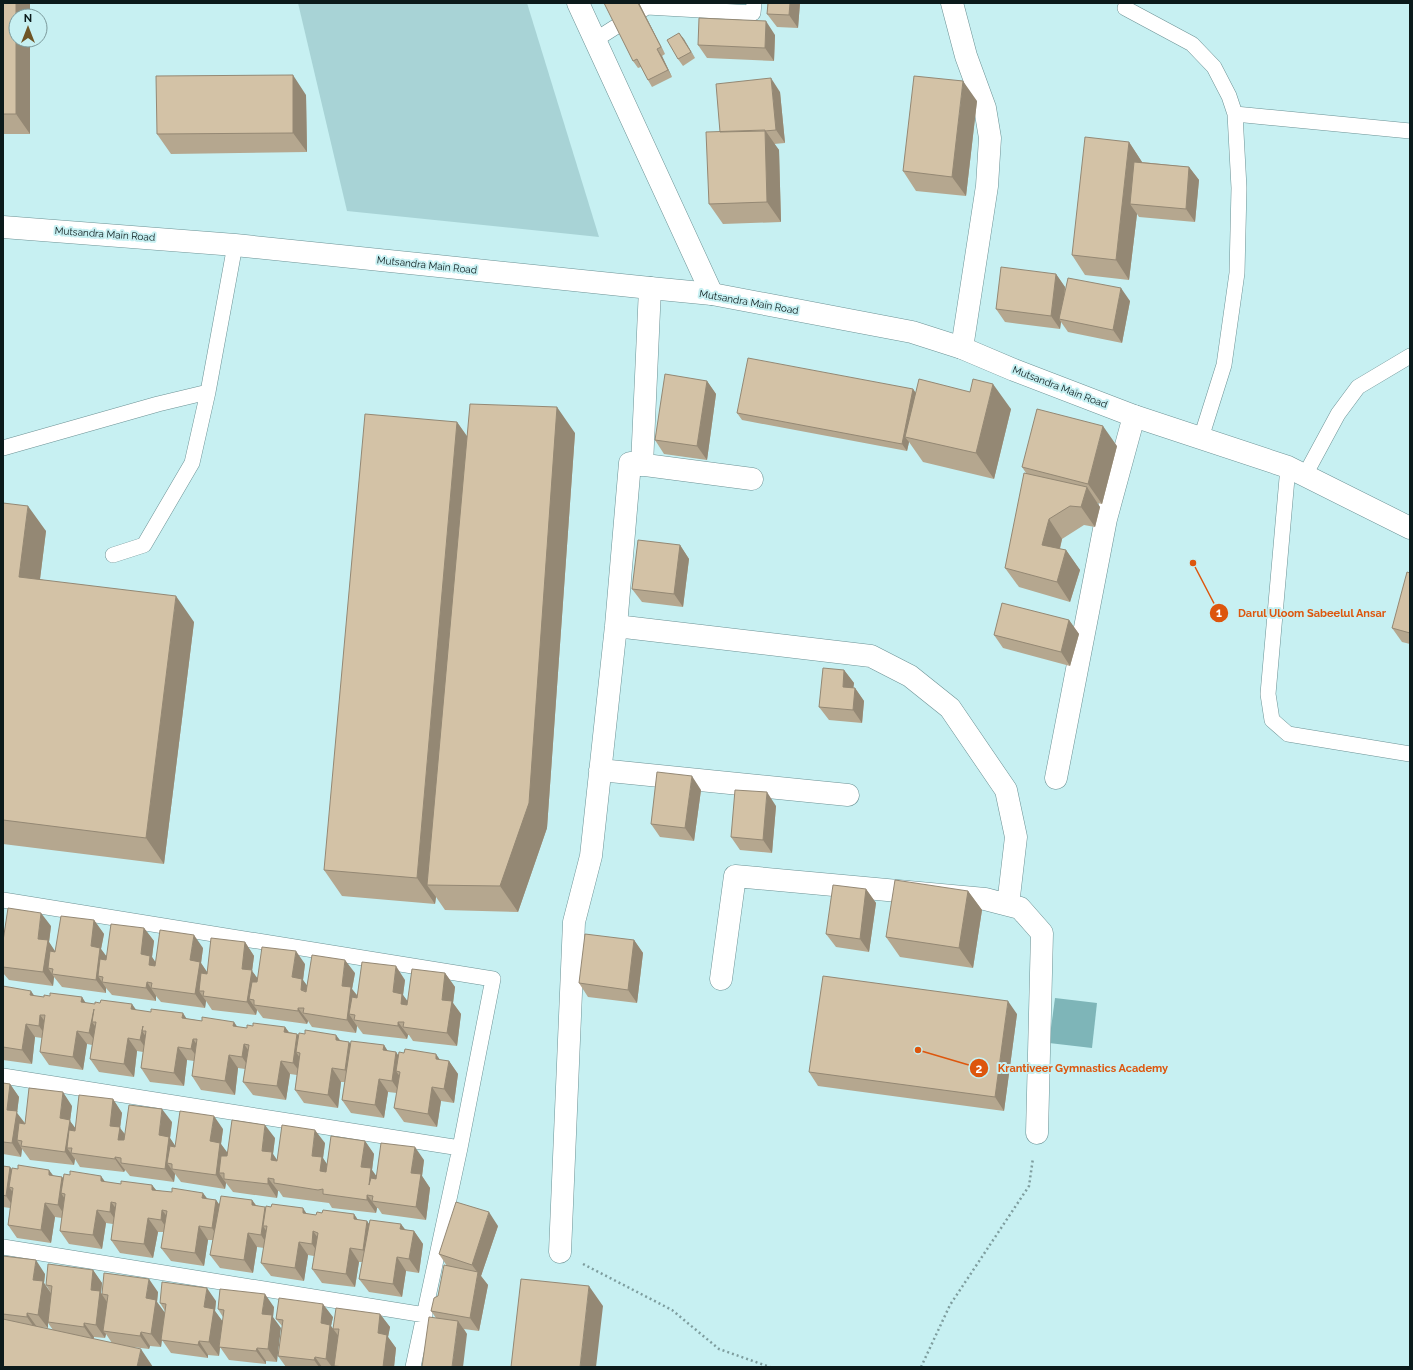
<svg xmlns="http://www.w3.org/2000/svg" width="1413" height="1370" font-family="Raleway,sans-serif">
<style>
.green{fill:#a8d3d6}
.water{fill:#7eb5b8}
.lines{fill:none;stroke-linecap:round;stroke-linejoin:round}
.lane-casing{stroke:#6c9295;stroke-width:16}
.street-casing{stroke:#6c9295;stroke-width:23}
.secondary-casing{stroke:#6c9295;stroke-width:23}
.path{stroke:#7e9d9e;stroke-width:2.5;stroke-dasharray:2 3;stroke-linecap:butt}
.lane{stroke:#fff;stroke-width:15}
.street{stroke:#fff;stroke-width:22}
.secondary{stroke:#fff;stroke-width:22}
.wall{fill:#b5a78f;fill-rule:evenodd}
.shaded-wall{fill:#948874}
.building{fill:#d3c2a6;stroke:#948874}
.labels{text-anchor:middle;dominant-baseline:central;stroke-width:4;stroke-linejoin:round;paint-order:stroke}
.street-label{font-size:10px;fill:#0b1a1b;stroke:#c7f0f2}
.leader{fill:none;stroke:#dd560d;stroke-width:1.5}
.callout-dot{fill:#dd560d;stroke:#c7f0f2;stroke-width:1.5}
.mark-label{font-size:12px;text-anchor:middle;font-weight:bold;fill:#fff}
.callout-label{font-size:11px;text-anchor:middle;font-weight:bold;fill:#dd560d;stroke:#c7f0f2;stroke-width:4;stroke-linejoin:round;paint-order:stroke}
</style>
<rect width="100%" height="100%" fill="#c7f0f2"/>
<path class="green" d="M298,3H527L599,237L347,211Z"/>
<path class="water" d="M1055,998L1097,1003L1092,1048L1049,1043Z"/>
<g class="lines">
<defs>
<path id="lane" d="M1125,8L1192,44L1214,67L1229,96L1235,114L1239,188L1237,273L1224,365L1201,438
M595,40L647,7L753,13L754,3
M1235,114L1410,131
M3,448L158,404L208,392L235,245
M1288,467L1268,694L1272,720L1288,734L1410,754
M1305,475L1338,414L1358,387L1410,356
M113,555L144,545L192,463L208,392
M3,900L493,979L460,1148L413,1367
M3,1076L460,1148
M3,1247L425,1315"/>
<path id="street" d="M578,3L712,294
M952,3L966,56L985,108L990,138L987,186L962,348
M642,465L650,288
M616,626L871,656L910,676L950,708L1006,790L1016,837L1008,905
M600,770L848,795
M1056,778L1106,519L1134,416
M721,979L735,876L985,899L1020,908L1042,933L1037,1133
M560,1252L574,922L591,856L616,626L630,463L752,479"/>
<path id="secondary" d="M3,227L235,245L650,288L712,294L912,332L962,348L1014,370L1134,416L1288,467L1410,528"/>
</defs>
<use href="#lane" class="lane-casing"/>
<use href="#street" class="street-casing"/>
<use href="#secondary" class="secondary-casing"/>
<path class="path" d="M583,1264L672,1310L719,1349L770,1367
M921,1367L950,1305L1029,1186L1033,1158"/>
<use href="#lane" class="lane"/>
<use href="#street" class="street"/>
<use href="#secondary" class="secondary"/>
</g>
<path class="wall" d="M3,3H30V16H16L30,134H3Z
M604,3H639L665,54L662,56L672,77L652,87L648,80L641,67L638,68L633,61Z
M768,3H800L798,28L777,27L767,14Z
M679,33L695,58L683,66L678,59Z
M775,35L774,61L707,58L698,45Z
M780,92L785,143L774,144L779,150L781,222L723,224L709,204Z
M306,95L307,152L171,154L157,134Z
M977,101L966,196L916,191L903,171Z
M1129,142L1142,162L1189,167L1199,180L1195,222L1139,217L1137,214L1129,280L1085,275L1072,255Z
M1056,274L1065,287V292L1130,301L1122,343L1068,332L1061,322L1060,329L1005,322L996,309Z
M707,381L716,394L707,460L664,454L655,440Z
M913,389L916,393L1011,409L994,479L923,462L909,442L907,451L742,420L737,413Z
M457,422L467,436L575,433L547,828L518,912L445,910L436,897L435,904L342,896L324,870Z
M1117,446L1102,504L1097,503L1100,507L1095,527L1084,525L1062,539L1060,549L1066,550L1080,570L1070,602L1019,587L1005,568L1026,473L1022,467Z
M3,503L46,531L40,579L194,622L164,864L3,844Z
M680,545L689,559L683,607L642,602L632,589Z
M1410,573V644L1402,642L1392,628Z
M1069,620L1079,634L1070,666L1003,648L994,635Z
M844,670L854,683L853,688H855L864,701L862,723L829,720L819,707Z
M701,790L694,841L660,837L651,824Z
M776,806L772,853L740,850L731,837Z
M866,889L876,903L869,952L836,947L826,934Z
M968,891L982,910L973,968L900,957L886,937Z
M94,920L104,934L101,949L106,956L144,928L154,941L152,957L156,963L203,948L201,963L207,972L245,942L254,956L252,971L258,979L305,964L303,980L307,986L355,973L352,989L358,996L405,980L403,995L407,1001L445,973L455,987L453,1003L461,1014L457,1046L413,1041L409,1035H408L407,1039L363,1034L357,1026L356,1033L312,1027L308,1021L307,1024L263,1018L257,1010L256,1015L212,1010L206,1001L205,1008L161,1002L156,996V1001L112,995L106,988V993L62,987L54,977L53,986L9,980L3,973V975V940L51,926L49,942L55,952Z
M634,940L643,953L637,1003L588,997L579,983Z
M3,986L34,996L44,997L50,996L82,997L85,1003L136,1010L238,1027L247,1028L253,1026L285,1027L289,1032L297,1034L299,1035L340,1040L350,1044L384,1045L387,1051L396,1052L398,1055L449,1061L458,1074L454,1103L441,1101L437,1127L404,1122L394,1108L397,1093L388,1092L384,1118L351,1113L342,1100L345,1082H341L338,1108L304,1103L295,1090L297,1075L290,1074L286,1100L253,1095L243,1082L245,1069L238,1068L235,1095L201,1090L192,1076L194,1061L187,1060L184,1086L150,1082L141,1068L143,1052L137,1051L134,1077L99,1072L90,1059L92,1045L87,1044L83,1070L49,1065L40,1052L42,1038L35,1037L32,1064L3,1060Z
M1017,1014L1004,1111L818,1086L809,1072Z
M3,1083L10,1084L19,1097L17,1113L25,1123L72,1106L70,1121L75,1128L113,1099L122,1113L120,1128L125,1134L172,1122L170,1138L175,1146L223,1129L221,1144L227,1153L275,1138L273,1154L277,1160L325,1143L323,1158L327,1165L365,1141L374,1154L372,1170L376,1176L424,1160L422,1176L430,1188L426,1220L382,1214L378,1208H377L376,1213L332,1208L329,1203L283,1197L279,1191H278L277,1198L233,1192L226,1183L225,1189L181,1182L175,1174L174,1182L130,1176L126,1171L125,1170L124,1172L80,1167L75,1159L74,1165L30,1160L22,1149L21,1157L3,1154Z
M3,1166L10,1167L12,1170L62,1177L63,1178L105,1182L121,1184L152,1185L156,1190L216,1200L219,1204L252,1200L256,1205L265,1208L316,1215L322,1213L354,1214L358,1220L367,1221L369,1224L414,1231L423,1244L419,1273L406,1271L402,1297L369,1292L359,1279L362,1262H359L355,1287L322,1283L312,1269L314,1256L308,1255L304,1281L271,1276L261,1263L264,1248L257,1247L253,1273L220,1268L210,1255L213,1240H208L204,1266L171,1261L161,1248L164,1232H158L153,1258L120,1253L111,1240L113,1224L106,1223L102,1249L69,1244L60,1231L62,1218L55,1217L51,1243L17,1238L8,1225L10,1208L3,1207Z
M498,1226L481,1276L488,1285L479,1331L464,1329L467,1334L436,1318L431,1311L438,1296L447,1266L439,1254Z
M3,1256L45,1274L44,1283L51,1293L46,1285L93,1270L102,1283L101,1293L102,1294L158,1292L157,1302L165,1313V1311L160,1303L216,1301L215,1311L223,1322V1317L218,1309L274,1307L273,1317L277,1362L266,1361V1364L229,1360L220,1347L219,1356L208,1355V1358L171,1353L162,1340L161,1347L150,1346L149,1349L124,1346L3,1367ZM48,1323L53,1330L37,1327L48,1328ZM106,1334L112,1343L94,1339V1337L105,1338Z
M380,1314L390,1327L388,1337L396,1348L394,1367H286L278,1356L282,1326L276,1319L333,1317L331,1326L333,1329Z"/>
<path class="shaded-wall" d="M16,3H30V16H16Z
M638,3H639L665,54L661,47Z
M790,3H800L798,28L789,15Z
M766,21L775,35L774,61L765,48Z
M679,33L684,39L695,58L691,52Z
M16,40H30V134L16,114Z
M657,49L662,56L672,77L668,70Z
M293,75L306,95L307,152L293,133Z
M771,78L780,92L785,143L776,130Z
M963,81L977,101L966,196L952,177Z
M765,130L779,150L781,222L767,202Z
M1129,142L1142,162L1138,205L1130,204L1137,214L1129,280L1116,260Z
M1189,167L1199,180L1195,222L1186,209Z
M1056,274L1065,287L1061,319H1059L1061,322L1060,329L1051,316Z
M1121,288L1130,301L1122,343L1113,330Z
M707,381L716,394L707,460L697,446Z
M993,384L1011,409L994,479L976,453Z
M913,389L918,396L905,437L909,442L907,451L902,444Z
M557,407L575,433L547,828L518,912L500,886Z
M457,422L475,448L427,885L436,897L435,904L417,878Z
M1103,426L1117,446L1102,504L1088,484Z
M1087,487L1100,507L1095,527L1081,507Z
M28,506L46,531L37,603L19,577Z
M1049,519L1062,539L1056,564L1042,545Z
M680,545L689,559L683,607L674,594Z
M1066,550L1080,570L1070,602L1057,582Z
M176,596L194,622L164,864L146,838Z
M1069,620L1079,634L1070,666L1061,652Z
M844,670L854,683L852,700L843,687Z
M855,688L864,701L862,723L853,710Z
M692,776L701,790L694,841L685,828Z
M767,792L776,806L772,853L763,840Z
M866,889L876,903L869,952L860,939Z
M968,891L982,910L973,968L959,948Z
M41,913L51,926L49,942L57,954L53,969L48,968L54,977L53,986L43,972L38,939Z
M94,920L104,934L101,949L110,961L103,977L98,976L106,988V993L96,980L91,946Z
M144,928L154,941L152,957L160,969L159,979L141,954Z
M194,935L203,948L201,963L209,975L204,991H199L206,1001L205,1008L195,994L190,960Z
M634,940L643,953L637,1003L628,990Z
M245,942L254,956L252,971L261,983L254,1000L249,999L257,1010L256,1015L247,1002L242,969Z
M296,951L305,964L303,980L312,992L301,990L292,977Z
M345,960L355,973L352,989L361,1001L355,1015L349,1014L357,1026L356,1033L347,1020L342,986Z
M396,966L405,980L403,995L412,1007L410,1018L393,992Z
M445,973L455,987L453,1003L461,1014L457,1046L447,1033L442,1000Z
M147,982L156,996V1001L146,988Z
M31,991L40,1004L30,995Z
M82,997L91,1011L81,1002Z
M1008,1001L1017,1014L1004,1111L995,1097Z
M132,1004L142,1018L131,1009Z
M298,1008L308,1021L307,1024L298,1011Z
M94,1009L96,1022H92L101,1034L99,1046L89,1033Z
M183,1013L192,1027L182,1018Z
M40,1015L50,1028L48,1039L39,1026Z
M234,1022L243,1035L233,1026Z
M398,1022L408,1035L407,1039L398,1026Z
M26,1024L35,1037L32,1064L22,1050Z
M143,1026L146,1031H142L151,1044L149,1053L140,1040Z
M285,1027L294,1040L284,1032Z
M77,1031L87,1044L83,1070L73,1057Z
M297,1034L307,1047L300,1053L296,1052L304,1064L303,1076L293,1063Z
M336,1035L346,1048L336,1040Z
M128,1038L137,1051L134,1077L124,1064Z
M193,1039L202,1052L201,1062L191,1049Z
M349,1042L358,1055L354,1084L345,1070Z
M244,1044L253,1057L251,1070L242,1057Z
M384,1045L393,1059L383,1050Z
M178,1047L187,1060L184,1086L174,1073Z
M396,1052L405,1066L400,1072L396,1071L403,1081L401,1094L392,1081Z
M436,1054L445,1067L436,1059Z
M229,1055L238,1068L235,1095L225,1081Z
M281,1061L290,1074L286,1100L277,1086Z
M449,1061L458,1074L454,1103L444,1089Z
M332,1068L341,1082L338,1108L328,1095Z
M379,1079L388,1092L384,1118L375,1105Z
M10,1084L19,1097L17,1113L26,1125L22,1141L17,1140L22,1149L21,1157L12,1143L7,1110Z
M432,1087L441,1101L437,1127L428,1114Z
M63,1092L72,1106L70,1121L79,1133L72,1148H67L75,1159L74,1165L65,1152L60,1118Z
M113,1099L122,1113L120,1128L129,1140H118L110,1126Z
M162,1109L172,1122L170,1138L178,1150L172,1164L167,1163L175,1174L174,1182L165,1169L159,1135Z
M214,1116L223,1129L221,1144L230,1156L219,1173L226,1183L225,1189L216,1175L210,1141Z
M265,1125L275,1138L273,1154L281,1166L280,1174L262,1151Z
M315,1130L325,1143L323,1158L331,1170L329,1185L320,1171L312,1156Z
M365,1141L374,1154L372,1170L380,1181L378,1199L361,1167Z
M415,1147L424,1160L422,1176L430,1188L426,1220L416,1207L411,1173Z
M115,1157L125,1170L124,1172L115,1159Z
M10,1167L19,1181L13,1188L9,1187L17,1198L15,1209L6,1196Z
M49,1170L59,1183L49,1175Z
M101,1176L111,1190L101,1181Z
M62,1177L71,1190L65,1194L61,1193L69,1205L67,1219L58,1205Z
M268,1178L278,1191L277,1198L268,1184Z
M152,1185L162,1198L152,1190Z
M203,1193L213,1206L202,1198Z
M367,1195L377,1208L376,1213L367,1200Z
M216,1200L225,1213L221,1242L212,1228Z
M252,1200L261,1213L252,1205Z
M111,1202L121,1215L119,1225L110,1212Z
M45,1203L55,1217L51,1243L41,1230Z
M265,1207L274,1220L267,1226H263L271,1238L270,1249L261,1235Z
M303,1208L312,1222L303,1213Z
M97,1210L106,1223L102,1249L93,1235Z
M162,1210L172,1223L170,1233L161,1220Z
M489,1212L498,1226L481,1276L488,1285L479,1331L470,1318L478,1273L472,1265Z
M354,1214L363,1228L354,1219Z
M148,1218L158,1232L153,1258L144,1244Z
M367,1221L376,1234L372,1263L363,1250Z
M401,1224L411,1237L400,1229Z
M199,1226L208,1240L204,1266L195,1253Z
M313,1231L323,1245L321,1257L312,1244Z
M414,1231L423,1244L419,1273L409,1259Z
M248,1233L257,1247L253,1273L244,1260Z
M299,1242L308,1255L304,1281L295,1268Z
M350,1248L359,1262L355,1287L346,1274Z
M397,1257L406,1271L402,1297L393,1284Z
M36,1260L45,1274L44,1283L52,1295L48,1322V1328L38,1315L33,1280Z
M93,1270L102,1283L101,1293L109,1305L103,1331L106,1334L105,1338L96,1325L91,1290Z
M149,1279L158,1292L157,1302L165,1313L161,1347L151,1334L146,1298Z
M589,1286L603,1306L596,1367H580Z
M207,1288L216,1301L215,1311L223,1322L219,1356L209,1342L204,1307Z
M265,1294L274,1307L273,1317L281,1328L277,1362L268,1349L262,1314Z
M323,1304L333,1317L331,1326L340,1338L334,1366L335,1367H332L326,1359L321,1323Z
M27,1313L37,1327L36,1330L27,1317Z
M380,1314L390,1327L388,1337L396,1348L394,1367H383L378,1333Z
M458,1321L467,1334L463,1367H452Z
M84,1323L94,1337L93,1340L84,1327Z
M141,1332L150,1346L149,1349L140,1336Z
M199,1341L208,1355V1358L198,1345Z
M257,1348L266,1361V1364L256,1351Z
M141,1349L153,1367H137Z
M315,1357L322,1367H319L314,1360Z"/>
<path class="building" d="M3,3H16V114H3Z
M604,3H638L661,47L657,49L668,70L648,80L637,59L633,61Z
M768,3H790L789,15L767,14Z
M699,18L766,21L765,48L698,45Z
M679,33L691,52L678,59L667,40Z
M293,75V133L157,134L156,76Z
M914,76L963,81L952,177L903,171Z
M771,78L776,130L765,131L720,132L716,84Z
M765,130L767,202L709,204L706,132Z
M1085,137L1129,142L1116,260L1072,255Z
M1134,162L1189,167L1186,209L1130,204Z
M1001,267L1056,274L1051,316L996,309Z
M1068,278L1121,288L1113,330L1059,319Z
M748,358L913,389L902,444L737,413Z
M665,374L707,381L697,446L655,440Z
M919,379L970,392L973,379L993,384L976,453L905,437Z
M470,404L557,407L529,803L500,886L427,885Z
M1037,409L1103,426L1088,484L1022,467Z
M365,414L457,422L417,878L324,870Z
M1024,473L1087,487L1081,507L1070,506L1049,519L1042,545L1066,550L1057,582L1005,568Z
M3,503L28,506L19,577L176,596L146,838L3,820Z
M638,540L680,545L674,594L632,589Z
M1407,572L1410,573V633L1392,628Z
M1002,603L1069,620L1061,652L994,635Z
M823,668L844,670L843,687L855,688L853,710L819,707Z
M657,772L692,776L685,828L651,824Z
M735,790L767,792L763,840L731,837Z
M895,880L968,891L959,948L886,937Z
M833,885L866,889L860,939L826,934Z
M8,908L41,913L38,939L48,940L43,972L3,967V941Z
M61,916L94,920L91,946L100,948L96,980L52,974L53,969L48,968L50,951L55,952Z
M111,924L144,928L141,954L150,956L149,965L155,966L160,930L194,935L190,960L200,962L195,994L151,988L152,983L147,982L146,988L102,982L103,977L98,976L100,959L106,960Z
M585,934L634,940L628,990L579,983Z
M211,938L245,942L242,969L252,970L247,1002L203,996L204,991H199L201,973L207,974Z
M262,947L296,951L292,977L302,979L301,990L306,992L312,955L345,960L342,986L351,987L347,1020L303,1013L304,1008H298V1011L254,1005V1000L249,999L252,982H257Z
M362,962L396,966L393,992L402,994L401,1004L407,1005L412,969L445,973L442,1000L452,1001L447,1033L403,1027L404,1022H398V1026L354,1020L355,1015L349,1014L352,997L357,998Z
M823,976L1008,1001L995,1097L809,1072Z
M3,986L31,991L30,995L44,997V995L50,996V993L82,997L81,1002L95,1004V1002L100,1003L101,1000L132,1004L131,1009L151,1012V1009L183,1013L182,1018L202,1021V1017L234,1022L233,1026L247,1028V1025L253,1026V1023L285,1027L284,1032L297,1034L293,1063L281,1061L277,1086L243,1082L249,1045L244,1044L242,1057L229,1055L225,1081L192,1076L197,1039H193L191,1049L178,1047L174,1073L141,1068L146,1031H142L143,1026L140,1040L128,1038L124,1064L90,1059L96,1022H92L94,1009L89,1033L77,1031L73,1057L40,1052L45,1015H40L39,1026L26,1024L22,1050L3,1047Z
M305,1030L336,1035V1040L349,1042L345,1070L332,1068L328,1095L295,1090L300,1053L296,1052L299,1033L305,1034Z
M351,1041L384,1045L383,1050L396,1052L392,1081L379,1079L375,1105L342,1100Z
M405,1049L436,1054V1059L449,1061L444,1089L432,1087L428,1114L394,1108L400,1072L396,1071L399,1052L404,1053Z
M3,1083L10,1084L7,1110L17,1111L12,1143L3,1142Z
M29,1088L63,1092L60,1118L70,1120L65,1152L21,1146L22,1141L17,1140L19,1123L25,1124Z
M79,1095L113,1099L110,1126L120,1127L118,1140H124L129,1105L162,1109L159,1135L169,1137L165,1169L121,1163V1158L115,1157V1159L71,1153L72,1148H67L69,1130L75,1131Z
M180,1111L214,1116L210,1141L220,1143L216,1175L172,1169V1164L167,1163L170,1146L175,1147Z
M232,1120L265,1125L262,1151L272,1152L271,1160L277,1161L282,1125L315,1130L312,1156L322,1157L320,1171L326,1172L331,1136L365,1141L361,1167L371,1168L369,1185L371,1178L376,1179L381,1143L415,1147L411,1173L421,1174L416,1207L372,1201L373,1196L367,1195V1200L323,1194V1189L318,1190L274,1183V1179L268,1178V1184L224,1179V1173H219L221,1156H227Z
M18,1165L49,1170V1175L62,1177L58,1205L45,1203L41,1230L8,1225L13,1188L9,1187L12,1168L18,1169Z
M3,1166L10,1167L6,1196L3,1195Z
M70,1171L101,1176V1181L121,1184V1181L152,1185V1190L172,1192V1188L203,1193L202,1198L216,1200L212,1228L199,1226L195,1253L161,1248L167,1211L162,1210L161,1220L148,1218L144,1244L111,1240L116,1203L111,1202L110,1212L97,1210L93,1235L60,1231L65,1194L61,1193L64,1174L70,1175Z
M221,1196L252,1200V1205L265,1207L261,1235L248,1233L244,1260L210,1255Z
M456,1202L489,1212L472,1265L439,1254Z
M272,1204L303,1208V1213L316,1215L317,1212L322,1213L323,1210L354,1214V1219L367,1221L363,1250L350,1248L346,1274L312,1269L318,1233L313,1231L312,1244L299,1242L295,1268L261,1263L267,1226H263L266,1206L271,1207Z
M370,1220L401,1224L400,1229L414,1231L409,1259L397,1257L393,1284L359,1279Z
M3,1256L36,1260L33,1280L43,1281L38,1315L27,1313V1317L3,1314Z
M48,1264L93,1270L91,1290L100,1291L96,1325L84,1323V1327L48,1322L52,1286L46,1285Z
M444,1265L478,1272L470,1318L431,1311L434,1298L438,1296Z
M104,1273L149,1279L146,1298L156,1300L151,1334L141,1332L140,1336L103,1331L108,1295L102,1294Z
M521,1279L589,1286L580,1367H511Z
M162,1282L207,1288L204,1307L214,1309L209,1342L199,1341L198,1345L161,1340L166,1304L160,1303Z
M220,1289L265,1294L262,1314L272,1315L268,1349L257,1348L256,1351L219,1347L224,1310L218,1309Z
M279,1298L323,1304L321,1323L330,1325L326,1359L315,1357L314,1360L278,1356L283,1320L276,1319Z
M336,1308L380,1314L378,1333L387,1335L383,1367H345L334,1366L339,1329H333Z
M429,1317L458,1321L452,1367H422Z
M3,1319L141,1349L137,1367H3Z"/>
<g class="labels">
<g class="street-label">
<text transform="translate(105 234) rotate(4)">Mutsandra Main Road</text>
<text transform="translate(427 265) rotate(6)">Mutsandra Main Road</text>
<text transform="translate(749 302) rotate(10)">Mutsandra Main Road</text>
<text transform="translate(1060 387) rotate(21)">Mutsandra Main Road</text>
</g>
</g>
<path class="leader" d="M1193 563L1219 613M918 1050L979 1068"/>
<g class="callout-dot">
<circle cx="1193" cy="563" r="4"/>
<circle cx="918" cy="1050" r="4"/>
<circle cx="1219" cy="613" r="10"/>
<circle cx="979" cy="1068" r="10"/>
</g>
<g class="mark-label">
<text x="1219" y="617">1</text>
<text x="979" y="1073">2</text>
</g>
<g class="callout-label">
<text x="1312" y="617">Darul Uloom Sabeelul Ansar</text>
<text x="1083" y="1072">Krantiveer Gymnastics Academy</text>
</g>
<rect width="1413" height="1370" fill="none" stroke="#0b1a1b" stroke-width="8"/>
<g transform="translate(28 28)"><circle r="19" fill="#c7f0f2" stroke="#7c9a9c"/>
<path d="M0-3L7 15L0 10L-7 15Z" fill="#6e5425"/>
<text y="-6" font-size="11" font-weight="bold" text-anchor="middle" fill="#0b1a1b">N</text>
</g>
</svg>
